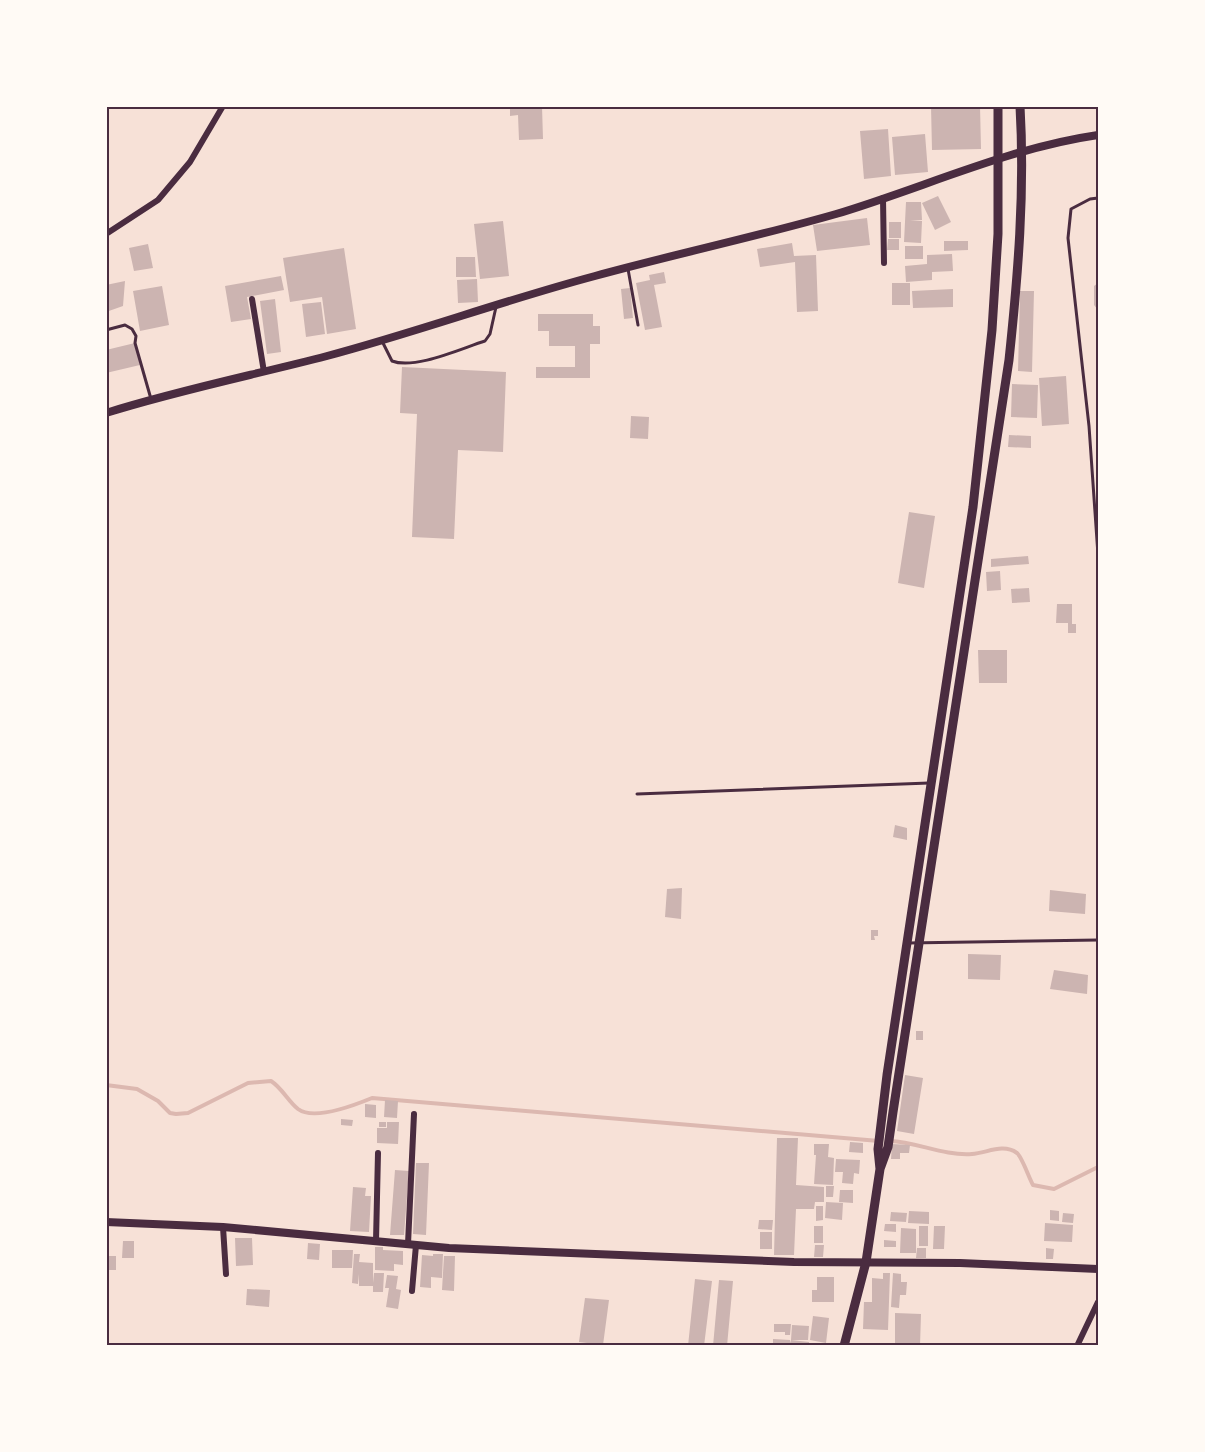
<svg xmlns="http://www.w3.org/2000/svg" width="1205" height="1452" font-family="Signika,sans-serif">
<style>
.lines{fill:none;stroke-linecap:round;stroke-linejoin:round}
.stream{stroke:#dcb8b0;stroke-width:4}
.building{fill:#ccb4b1}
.service{stroke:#4a2c40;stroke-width:3}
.minor{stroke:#4a2c40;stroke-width:6}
.tertiary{stroke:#4a2c40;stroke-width:8}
.secondary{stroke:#4a2c40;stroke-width:8}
.primary{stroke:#4a2c40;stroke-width:9}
.neatline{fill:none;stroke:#4a2c40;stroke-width:2}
</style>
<rect width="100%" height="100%" fill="#f7e1d7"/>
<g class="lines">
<path class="stream" d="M106,1085L137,1089L158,1101L170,1113L176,1114L188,1113L248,1083L271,1081C282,1088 288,1101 298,1109C314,1121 355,1105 372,1098L879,1141
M890,1141C917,1142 943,1156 972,1154C987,1153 1003,1143 1017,1153C1022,1157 1029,1178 1033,1185L1054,1189L1098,1167"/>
</g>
<path class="building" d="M510,106H542L543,139L519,140L518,115L510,116Z
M931,106H980L981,149L932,150Z
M888,129L891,176L864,179L860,131Z
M925,134L928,172L895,175L892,137Z
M938,196L951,222L935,230L922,203Z
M906,202H921L922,220H910L922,221L921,243L904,242Z
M867,218L870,245L817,251L813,225Z
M503,221L509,276L480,279L474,224Z
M889,222H901V238H889Z
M888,239H899V250H887Z
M944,241H968V250L944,251Z
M792,243L794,256L816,255L818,311L797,312L795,262L760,267L757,249Z
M148,244L153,268L134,271L129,248Z
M905,246H923V259H905Z
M344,248L356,329L327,334L322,297L290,302L283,258Z
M952,254L953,271L932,272V280L906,282L905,266L927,264V255Z
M456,257H475L476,277H456Z
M664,272L666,283L654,285L662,327L645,330L636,283L650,280L649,275Z
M281,276L284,290L247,297L251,319L231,322L225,286Z
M477,279L478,302L458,303L457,280Z
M125,281L123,306L106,312V285Z
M892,283H910V305H892Z
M1098,283V310L1094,305V286Z
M162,286L169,325L140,331L133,291Z
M630,288L633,318L624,319L621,289Z
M953,289V307L913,308L912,291Z
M1020,291H1034L1032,372L1018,371Z
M275,299L281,352L267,354L260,301Z
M321,302L325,334L306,337L302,304Z
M538,314H593V326H600V344H590V378H536V367H575V346H549V331H538Z
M135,343L140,365L106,373V350Z
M402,367L506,372L503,452L458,450L454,539L412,537L417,414L400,413Z
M1066,376L1069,424L1042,426L1039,378Z
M1012,384L1038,385L1037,418L1011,417Z
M631,416L649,417L648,439L630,438Z
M1009,435L1031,436V448L1008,447Z
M909,512L935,516L924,588L898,583Z
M1028,556L1029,564L991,567V559Z
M1000,571L1001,590L987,591L986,572Z
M1029,588L1030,602L1012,603L1011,589Z
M1057,604H1072V624H1076V633H1068V623H1056Z
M978,650H1007V683H979Z
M895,825L907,828V840L893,837Z
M682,888L681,919L665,917L667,889Z
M1050,890L1086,894L1085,914L1049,911Z
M871,930H878V936H874L875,940H871Z
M968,954L1001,955L1000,980L968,979Z
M1054,970L1088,975L1087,994L1050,989Z
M916,1031H923V1040H916Z
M905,1075L923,1078L914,1134L897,1131Z
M385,1100L398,1101L397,1118L384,1117Z
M365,1104L376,1105V1118L365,1117Z
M341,1119L353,1120L352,1126L341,1125Z
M379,1122H386V1127H379Z
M387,1122H399L398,1144L377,1143V1128H387Z
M777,1138H798L796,1185L824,1187V1202H815L814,1209H796L794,1255H774Z
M850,1142L863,1143V1153L849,1152Z
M814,1144H829L828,1157L834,1158L833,1185L814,1184L816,1155H814Z
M892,1144L910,1145L909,1153H900V1159H891Z
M836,1159L860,1160L859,1174L854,1173L853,1184L842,1183L843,1172H835Z
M416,1163H429L426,1235L413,1234Z
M395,1170L409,1171L404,1235H390Z
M826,1186H834L833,1197H826Z
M353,1187L366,1188L365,1196H371L369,1232L350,1231Z
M840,1190H853V1203L839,1202Z
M826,1202L843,1203L842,1220L825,1218Z
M816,1206H823V1220L816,1221Z
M1050,1210L1059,1211V1221L1050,1220Z
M909,1211L929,1212V1224L908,1223Z
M891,1212L907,1213L906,1222L890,1221Z
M1063,1213L1074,1214L1073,1223L1062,1222Z
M759,1220H773L772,1230L758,1229Z
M1045,1223L1073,1225L1072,1242L1044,1241Z
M885,1224H896V1232L884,1231Z
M814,1226H823V1243H814Z
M919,1226H928V1246H919Z
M934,1226H945L944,1249H933Z
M901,1228L916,1229V1253H900Z
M760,1232H772V1249H760Z
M235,1238H252L253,1265L236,1266Z
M884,1240L896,1241V1247H884Z
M123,1241H134V1258H122Z
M308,1243L320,1244L319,1260L307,1259Z
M815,1245H824L823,1257H814Z
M375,1247H383V1250L403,1251V1265L394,1264V1271L375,1270Z
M917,1248H926V1258H916Z
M1046,1248L1054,1249L1053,1259H1046Z
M332,1250H353L352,1268H332Z
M354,1254H360L359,1262L373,1263V1283L374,1273H384L383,1292H373V1286H359V1274L358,1284L352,1283Z
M433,1254H443L442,1278L431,1277V1288L420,1287L422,1255L433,1256Z
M108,1256H116V1270H108Z
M444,1256H455L454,1291L442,1290Z
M883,1273H890L888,1330L863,1329L864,1302H872V1278L883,1279Z
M893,1273L901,1274V1282H907L906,1295H900L899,1308L891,1307Z
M387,1275L398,1276L396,1289L401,1290L398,1309L386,1307L389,1288H385Z
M817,1277H834V1302H812V1290H817Z
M695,1279L712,1281L704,1346H688Z
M719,1280L733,1281L727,1346H713Z
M247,1289L270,1290L269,1307L246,1305Z
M585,1298L609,1300L603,1345L579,1342Z
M895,1313L921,1314L920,1346H897V1343H895Z
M813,1316L829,1318L826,1343L810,1340Z
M774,1324H791L790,1335H785V1332H774Z
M792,1325L809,1326L808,1340H791Z
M773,1339L790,1340V1343L791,1340L809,1342V1346H773Z"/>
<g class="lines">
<path class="service" d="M1098,198L1090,199L1071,209L1068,238L1089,426L1098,555
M628,269L638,325
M106,330L125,325L132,329L136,336L135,343L151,399
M382,341L392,361C415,370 462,348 485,341L490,334L496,307
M637,794L929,783
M908,943L1098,940"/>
<path class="minor" d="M883,198L884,263
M106,234L158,200L190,162L223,106
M252,299L264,372
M223,1227L226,1274
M376,1241L378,1153
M408,1244L414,1114
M412,1291L416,1245
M1077,1346L1098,1302"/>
<path class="tertiary" d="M106,1222L223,1227L449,1248L794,1262L960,1263L1098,1269"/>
<path class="secondary" d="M106,413C179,390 254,375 327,356C417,332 505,300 595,276C675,254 756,237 836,214C923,188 1008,148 1098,135"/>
<path class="primary" d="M880,1169L888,1147L893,1112L1009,360C1018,275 1025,192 1020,106
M844,1346L866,1262L880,1169L878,1149L887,1075L973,507L992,330L998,234V106"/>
</g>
<rect width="1205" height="1452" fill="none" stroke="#fffaf5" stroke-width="216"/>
<rect x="108" y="108" width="989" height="1236" class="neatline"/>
</svg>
